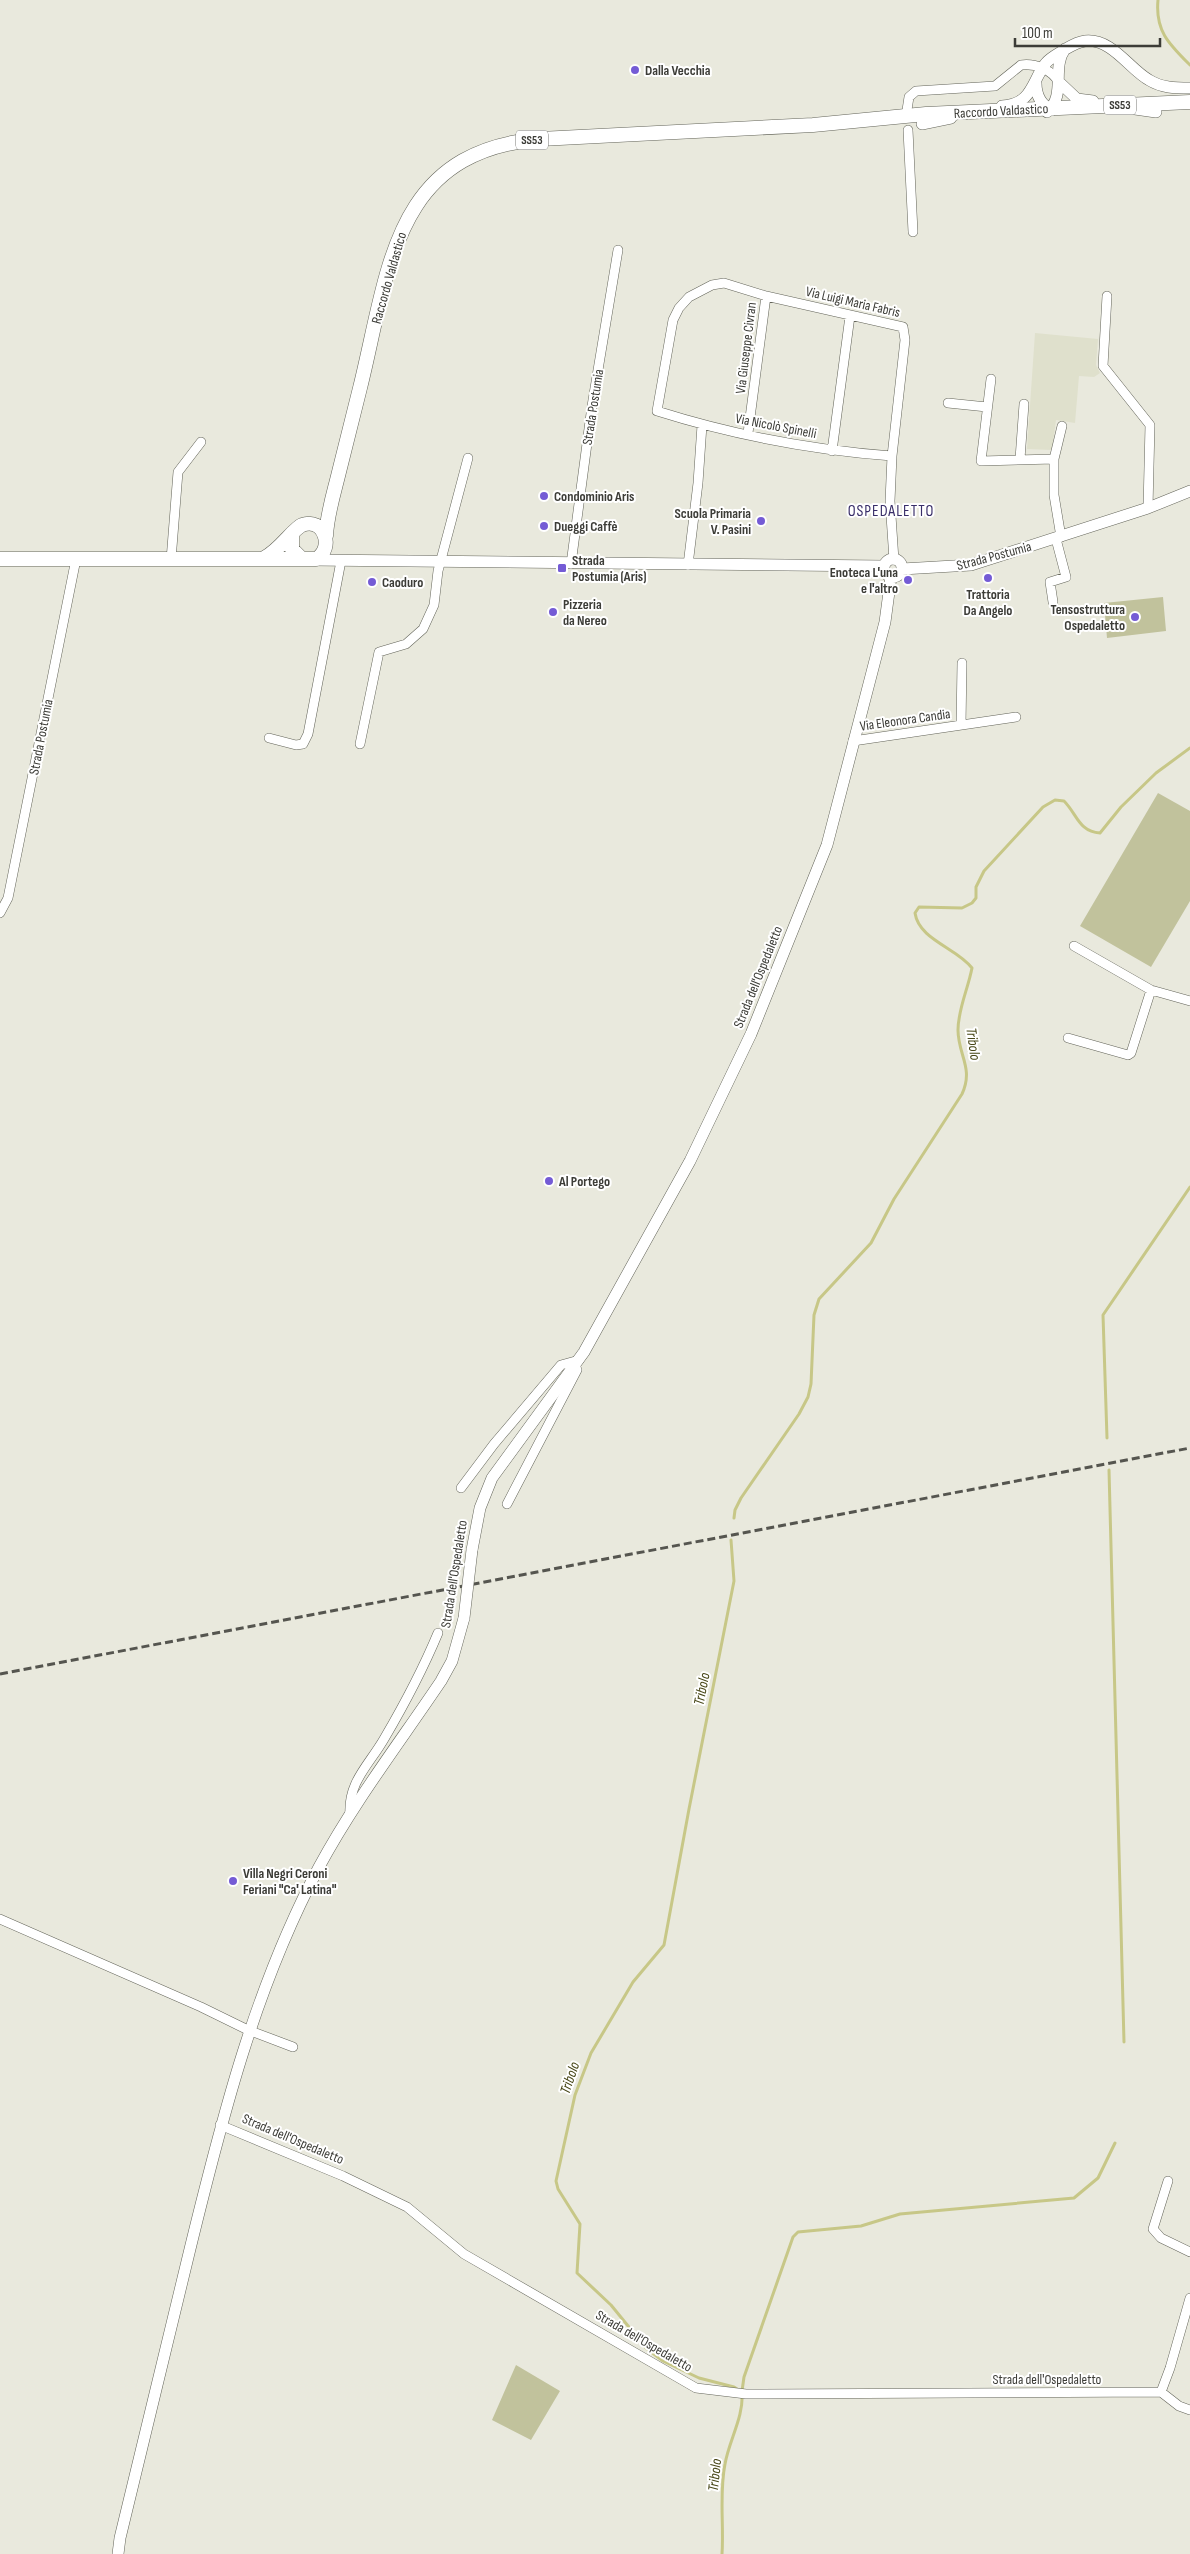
<svg xmlns="http://www.w3.org/2000/svg" width="1190" height="2554" font-family="'Sofia Sans Condensed',sans-serif">
<style>
.built{fill:#dfe0cc}
.green{fill:#c1c29c}
.lines{fill:none;stroke-linecap:round;stroke-linejoin:round}
.stream{stroke:#c7c787;stroke-width:3}
.minor-casing{stroke:#636459;stroke-width:10}
.tertiary-casing{stroke:#636459;stroke-width:12}
.primary-casing{stroke:#636459;stroke-width:15}
.minor{stroke:#fff;stroke-width:9}
.tertiary{stroke:#fff;stroke-width:11}
.primary{stroke:#fff;stroke-width:14}
.rail{stroke:#55554f;stroke-width:3;stroke-dasharray:8 4;stroke-linecap:butt}
.tertiary-bridge-casing{stroke:#636459;stroke-width:12;stroke-linecap:butt}
.tertiary-bridge{stroke:#fff;stroke-width:11}
.poi-dot{fill:#745bd5;stroke:#fff;stroke-width:2}
.labels{text-anchor:middle;dominant-baseline:central;stroke-width:4;stroke-linejoin:round;paint-order:stroke}
.shield{fill:#fff;stroke:#767673;stroke-width:1}
.shield-label{font-size:12px;font-weight:bold;fill:#3c3c37}
.poi-label{font-size:14px;font-weight:bold;fill:#3c3c37;stroke:#fff;text-anchor:start}
.street-label{font-size:14px;fill:#3c3c37;stroke:#fff}
.water-label{font-size:15px;font-style:italic;fill:#474616;stroke:#fff}
.quarter-label{font-size:16px;letter-spacing:1px;fill:#382d68;stroke:#fff}
</style>
<rect width="100%" height="100%" fill="#e9e9dd"/>
<path class="built" d="M1035,333L1098,339L1096,365L1100,373L1094,377L1079,376L1075,423L1056,420L1052,450L1027,449Z"/>
<path class="green" d="M1163,597L1166,631L1107,638L1104,603Z
M1158,793L1190,811V901L1151,967L1080,926Z
M516,2365L560,2391L531,2440L492,2420Z"/>
<g class="lines">
<path class="stream" d="M1158,0C1155,31 1169,44 1190,65
M1107,1438L1103,1315L1190,1187
M1109,1470L1124,2042
M734,1518L735,1510L741,1498L799,1414L808,1397L811,1384L814,1315L819,1299L871,1243L894,1199L962,1094C974,1068 958,1055 958,1030C958,1009 968,989 972,968C957,948 919,940 915,913L919,907L962,908L972,903L976,898V887L984,871L1043,807L1055,800L1064,801C1077,814 1079,832 1100,833L1121,807L1156,773L1190,748
M742,2391L744,2377L793,2237L798,2232L861,2226L900,2214L1074,2198L1098,2178L1115,2143
M722,2554C724,2524 719,2494 725,2464C729,2440 744,2417 742,2392L734,2387L699,2378L663,2361L646,2348L611,2305L577,2273L580,2224L558,2189L556,2181L575,2095L591,2053L633,1982L664,1945L689,1809L734,1581L731,1540"/>
<defs>
<path id="minor" d="M907,110L909,97L916,91L995,86L1021,65C1035,63 1053,70 1059,83
M908,130L913,232
M1107,296L1103,366L1150,425L1148,508
M991,379L981,461L1054,459V495L1061,537
M948,403L987,407
M748,433L766,296
M832,451L850,316
M892,456C813,450 733,435 657,411L673,320L679,308L689,297L712,285L724,283L766,296L903,327L905,340L892,456L890,501L894,560
M1020,459L1024,404
M1054,459L1062,426
M171,560L178,472L201,442
M571,564L592,406L618,250
M688,565L698,483L702,425
M1053,602L1050,582L1066,577L1056,539
M961,725L962,663
M269,738L296,745L303,744L308,734L341,561
M853,741L1016,717
M360,744L379,652L406,644L423,629L434,605L438,571L468,458
M0,913L8,898L76,559
M1074,946L1151,990L1190,1001
M1068,1038L1128,1055L1131,1053L1151,990
M461,1488L494,1444L561,1365L579,1360
M507,1504L577,1370L575,1365
M350,1814C348,1782 369,1765 384,1739C404,1705 423,1669 438,1633
M0,1919L201,2007L248,2030L293,2047
M220,2125L343,2176L407,2207L464,2254L696,2388L746,2394L1161,2392L1179,2406L1190,2410
M1168,2181L1153,2229L1161,2238L1190,2252
M1161,2392L1170,2368L1190,2298"/>
<path id="tertiary" d="M1036,83C1036,95 1041,105 1052,110
M1060,83L1077,99L1093,101
M1002,106C1033,104 1031,82 1046,63C1051,57 1058,54 1064,50C1071,46 1077,42 1085,41C1112,38 1129,69 1149,80C1162,88 1175,88 1190,88
M1135,109L1156,112
M1047,112C1067,95 1051,68 1065,49
M922,124L951,118
M884 568a9 9 0 1 1 18 0a9 9 0 1 1-18 0Z
M312,560L884,566
M902,569L971,565L1148,508L1190,491
M472,1550L480,1508L492,1478L584,1352L690,1161L751,1034L827,845L885,622L891,577
M118,2554L120,2538C143,2442 167,2345 190,2249C222,2118 255,1987 319,1867C354,1802 400,1742 441,1681L452,1661L464,1618"/>
<path id="primary" d="M326,536C327,514 334,493 339,472C346,444 353,416 360,388C389,272 392,151 540,139L813,125L926,114L1190,102
M264,558C279,551 293,529 302,525C324,517 335,548 316,559H302L292,549V535
M0,559H302"/>
</defs>
<use href="#minor" class="minor-casing"/>
<use href="#tertiary" class="tertiary-casing"/>
<use href="#primary" class="primary-casing"/>
<use href="#minor" class="minor"/>
<use href="#tertiary" class="tertiary"/>
<use href="#primary" class="primary"/>
<path class="rail" d="M0,1674L1190,1448"/>
<defs>
<path id="tertiary-bridge" d="M464,1618L472,1550"/>
</defs>
<use href="#tertiary-bridge" class="tertiary-bridge-casing"/>
<use href="#tertiary-bridge" class="tertiary-bridge"/>
</g>
<g class="poi-dot">
<circle cx="635" cy="70" r="5"/>
<circle cx="544" cy="496" r="5"/>
<circle cx="761" cy="521" r="5"/>
<circle cx="544" cy="526" r="5"/>
<rect x="557" y="563" width="10" height="10" rx="2.5"/>
<circle cx="988" cy="578" r="5"/>
<circle cx="908" cy="580" r="5"/>
<circle cx="372" cy="582" r="5"/>
<circle cx="553" cy="612" r="5"/>
<circle cx="1135" cy="617" r="5"/>
<circle cx="549" cy="1181" r="5"/>
<circle cx="233" cy="1881" r="5"/>
</g>
<g class="labels">
<g class="shield">
<rect x="1104" y="95.5" width="32" height="19" rx="4"/>
<rect x="516" y="130.5" width="32" height="19" rx="4"/>
</g>
<g class="shield-label">
<text x="1120" y="105">SS53</text>
<text x="532" y="140">SS53</text>
</g>
<g class="poi-label">
<text x="645" y="70">Dalla Vecchia</text>
<text x="554" y="496">Condominio Aris</text>
<text x="751" y="513" text-anchor="end">Scuola Primaria<tspan x="751" dy="16">V. Pasini</tspan></text>
<text x="554" y="526">Dueggi Caffè</text>
<text x="572" y="560">Strada<tspan x="572" dy="16">Postumia (Aris)</tspan></text>
<text x="898" y="572" text-anchor="end">Enoteca L'una<tspan x="898" dy="16">e l'altro</tspan></text>
<text x="382" y="582">Caoduro</text>
<text x="988" y="594" text-anchor="middle">Trattoria<tspan x="988" dy="16">Da Angelo</tspan></text>
<text x="563" y="604">Pizzeria<tspan x="563" dy="16">da Nereo</tspan></text>
<text x="1125" y="609" text-anchor="end">Tensostruttura<tspan x="1125" dy="16">Ospedaletto</tspan></text>
<text x="559" y="1181">Al Portego</text>
<text x="243" y="1873">Villa Negri Ceroni<tspan x="243" dy="16">Feriani "Ca' Latina"</tspan></text>
</g>
<g class="street-label">
<text transform="translate(1001 111) rotate(-3)">Raccordo Valdastico</text>
<text transform="translate(389 278) rotate(-74)">Raccordo Valdastico</text>
<text transform="translate(853 302) rotate(13)">Via Luigi Maria Fabris</text>
<text transform="translate(746 348) rotate(-83)">Via Giuseppe Civran</text>
<text transform="translate(593 407) rotate(-81)">Strada Postumia</text>
<text transform="translate(776 426) rotate(11)">Via Nicolò Spinelli</text>
<text transform="translate(994 556) rotate(-15)">Strada Postumia</text>
<text transform="translate(905 720) rotate(-8)">Via Eleonora Candia</text>
<text transform="translate(41 737) rotate(-79)">Strada Postumia</text>
<text transform="translate(758 977) rotate(-68)">Strada dell'Ospedaletto</text>
<text transform="translate(454 1574) rotate(-81)">Strada dell'Ospedaletto</text>
<text transform="translate(293 2139) rotate(23)">Strada dell'Ospedaletto</text>
<text transform="translate(644 2341) rotate(30)">Strada dell'Ospedaletto</text>
<text x="1047" y="2379">Strada dell'Ospedaletto</text>
</g>
<g class="water-label">
<text transform="translate(973 1044) rotate(82)">Tribolo</text>
<text transform="translate(702 1689) rotate(-79)">Tribolo</text>
<text transform="translate(570 2078) rotate(-71)">Tribolo</text>
<text transform="translate(715 2475) rotate(-84)">Tribolo</text>
</g>
<g class="quarter-label">
<text x="891" y="511">OSPEDALETTO</text>
</g>
</g>
<path d="M1015 38v8h145v-8" fill="none" stroke="#3c3c37" stroke-width="2.5"/>
<text x="1022" y="38" font-size="15" fill="#3c3c37" stroke="#ffffff" stroke-width="4" paint-order="stroke">100 m</text>
</svg>
